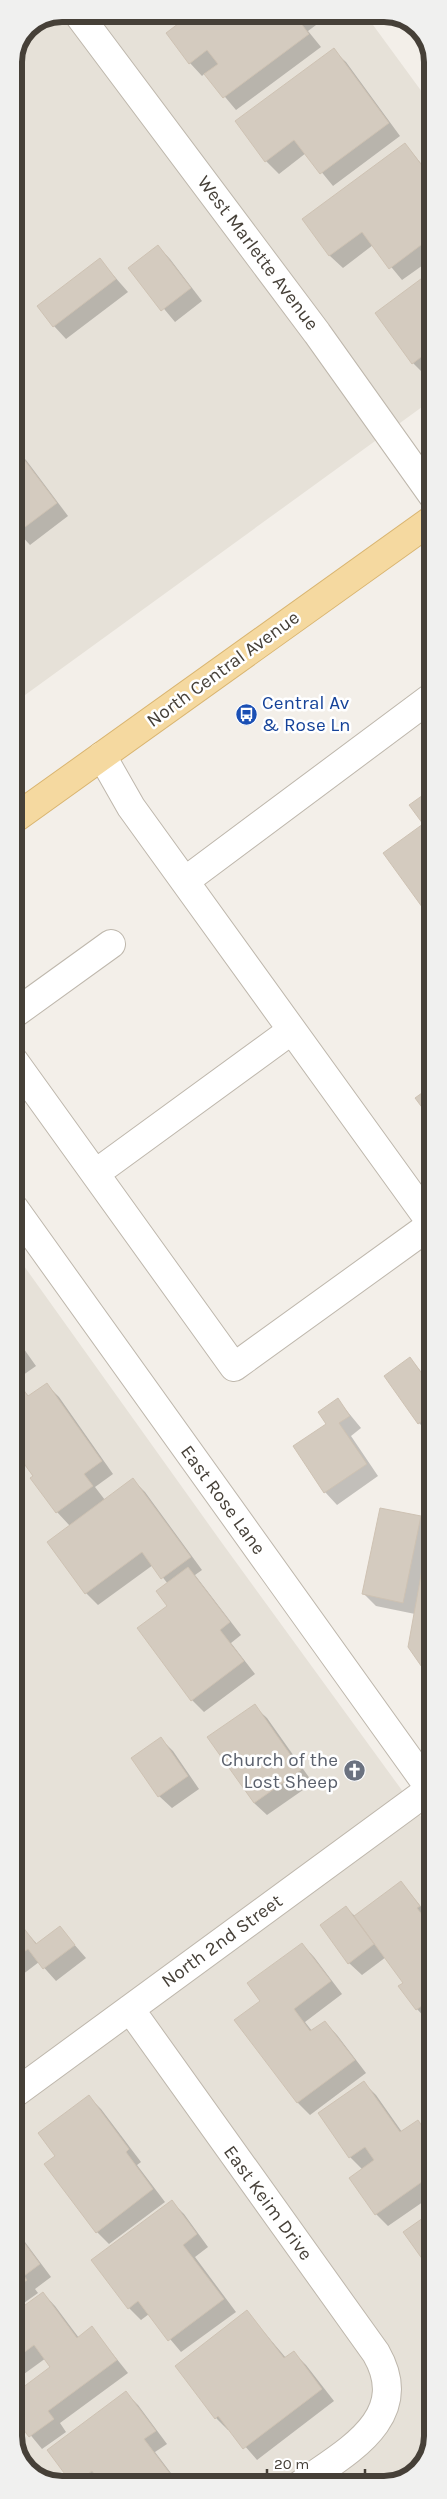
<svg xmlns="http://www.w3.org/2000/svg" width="447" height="2499" font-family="Karla,sans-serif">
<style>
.residential{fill:#e6e1d8}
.shadow{fill:#0003}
.building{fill:#d4cbbf;stroke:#cec2b3}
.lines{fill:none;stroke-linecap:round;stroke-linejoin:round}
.minor-casing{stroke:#beb7ac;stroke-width:30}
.major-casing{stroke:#d9b571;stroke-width:30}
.minor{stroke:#fff;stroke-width:28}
.major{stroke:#f5d9a0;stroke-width:28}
.labels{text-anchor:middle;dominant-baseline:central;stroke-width:5;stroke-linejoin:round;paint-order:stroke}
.street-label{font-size:19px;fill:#464038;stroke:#fff}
.transit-label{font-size:19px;fill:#164399;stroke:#fff;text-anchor:start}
.worship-label{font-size:19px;fill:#5b616d;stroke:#fff;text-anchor:end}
.rim{fill:none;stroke:#464038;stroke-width:6}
</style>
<rect width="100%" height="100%" fill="#f3efe9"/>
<path class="residential" d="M63,14H365L433,107V399L14,703V62L28,28Z
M14,1252L222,1543L433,1833V2437L421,2469L391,2485H57L28,2471L14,2443Z"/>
<path class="shadow" d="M156,14H177L165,23Z
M194,14H315L320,22L308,31L321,47L236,110L205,73L202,76L190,63L167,33Z
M333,50L346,62L400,136L333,186L306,153L279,174L266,161L237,121Z
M14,96L23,109L14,115Z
M405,144L433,178V258L402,280L373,245L343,268L330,256L304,220Z
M158,246L170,259L202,301L175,322L130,268Z
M100,260L128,292L66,339L54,326Z
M433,272V369L425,375L413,363Z
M14,387L22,398L14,404Z
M14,448L26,460L68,516L30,545L19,533L14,537Z
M14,1335L36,1366L16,1380L29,1397L47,1385L59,1397L113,1474L95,1487L105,1500L133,1480L145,1492L202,1570L195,1575L241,1635L231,1643L255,1674L204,1712L192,1700L168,1584L153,1565L98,1605L86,1593L70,1526L57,1512L20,1457L14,1459Z
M410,1358L433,1386V1434L431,1435L419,1423Z
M338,1400L361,1428L351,1436L378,1476L337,1505L325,1492L328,1424Z
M433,1514V1681L409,1647L415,1614L376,1606L364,1594L420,1517L431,1528Z
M254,1706L267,1718L313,1783L267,1815L254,1803L209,1737Z
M161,1739L173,1751L199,1789L172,1808L159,1796Z
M401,1882L431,1919L429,1921L433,1927V2019L429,2022L417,2009L405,1983L386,1957L362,1975L349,1963L346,1908L355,1916Z
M19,1924L38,1945L60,1928L86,1958L56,1981L39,1962L14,1981V1927Z
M302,1944L314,1957L342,1994L305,2022L312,2031L325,2022L337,2035L366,2073L310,2115L298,2103L236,2020L262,2001Z
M433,2031V2040L429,2034Z
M364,2083L376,2095L402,2132L418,2121L433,2138V2195L388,2226L376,2214L363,2170L350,2157Z
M89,2097L101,2109L141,2162L137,2165L165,2202L109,2244L97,2232Z
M172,2202L184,2214L208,2247L195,2257L236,2312L181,2352L149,2314L141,2320L129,2308Z
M14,2231L25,2242L51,2277L35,2289L38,2293L14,2310Z
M43,2293L55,2306L79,2338L92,2328L128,2373L60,2423L66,2432L42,2449L14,2415L52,2367L46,2358L24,2374L14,2365V2314Z
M247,2312L286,2358L294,2353L306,2365L334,2401L257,2460L230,2429L228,2430L216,2418Z
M126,2393L138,2405L167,2444L155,2452L180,2485H76L49,2450Z"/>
<path class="building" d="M191,14H302L297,18L309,34L223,98L204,74L218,64L207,50L189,64L166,33Z
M334,48L389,123L320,174L294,140L265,162L235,121Z
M405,143L433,180V236L389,269L362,232L329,256L302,219Z
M158,245L191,288L161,311L128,268Z
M100,258L116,279L53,327L37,306Z
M433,270V348L412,364L375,313Z
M14,446L57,503L17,533L14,529Z
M433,788V922L383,853L423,824L409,805Z
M433,1085V1122L415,1098Z
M14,1337L25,1353L14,1361Z
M410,1357L433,1389V1413L418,1424L384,1376Z
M47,1383L102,1461L84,1474L93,1486L56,1513L30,1478L33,1476L14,1450V1395L23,1389L28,1396Z
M338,1398L350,1416L339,1423L367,1464L324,1493L293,1446L326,1424L318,1412Z
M133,1478L191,1557L161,1579L142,1552L85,1594L47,1542Z
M380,1508L421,1516L403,1603L362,1594Z
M433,1508V1683L408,1647Z
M188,1567L230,1622L220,1630L244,1661L191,1701L137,1628L167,1606L156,1591Z
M255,1704L301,1770L254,1803L207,1737Z
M161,1737L188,1776L158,1797L131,1758Z
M401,1881L420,1906L417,1908L433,1929V1998L416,2010L398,1986L403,1983L354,1916Z
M346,1906L374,1944L348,1964L320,1925Z
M19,1922L36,1944L60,1926L75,1945L43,1969L28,1949L14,1959V1926Z
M302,1943L331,1981L294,2009L310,2031L325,2021L355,2060L297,2103L234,2020L260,2001L247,1983Z
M364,2081L400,2132L418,2120L433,2142V2174L375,2215L349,2178L374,2160L365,2147L349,2158L318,2113Z
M89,2095L129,2149L126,2152L153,2189L96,2233L44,2164L55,2156L38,2133Z
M172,2200L197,2234L183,2245L224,2299L168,2341L138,2301L128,2309L91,2260Z
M433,2211V2274L403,2232Z
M14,2229L40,2264L24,2276L27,2280L14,2289Z
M43,2292L77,2338L92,2326L117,2360L48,2411L54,2419L29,2437L14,2417V2394L50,2367L34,2345L14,2360V2313Z
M247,2310L284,2358L294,2351L322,2389L243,2449L218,2416L215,2419L175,2366Z
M126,2391L156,2431L144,2439L177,2483L103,2485L92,2471L73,2485L47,2450Z"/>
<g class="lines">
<defs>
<path id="minor" d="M78,14L317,333L433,496
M185,881L433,696
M14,1014L111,944
M14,1061L234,1367L432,1224L131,807L102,756
M96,1173L292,1030
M14,1208L433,1793
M130,2009L376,2353C414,2419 344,2453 300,2485
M14,2094L430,1789"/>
<path id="major" d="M14,819L433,519"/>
</defs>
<use href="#minor" class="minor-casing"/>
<use href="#major" class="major-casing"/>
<use href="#minor" class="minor"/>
<use href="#major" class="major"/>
</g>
<defs>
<symbol id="bus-disc" viewBox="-11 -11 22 22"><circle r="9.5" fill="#1a4fb4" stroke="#fff"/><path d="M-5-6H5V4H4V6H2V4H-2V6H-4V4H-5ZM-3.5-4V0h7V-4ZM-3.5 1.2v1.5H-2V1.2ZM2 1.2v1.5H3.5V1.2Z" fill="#fff"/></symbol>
<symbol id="church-disc" viewBox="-11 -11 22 22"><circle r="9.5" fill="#6b7280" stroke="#fff"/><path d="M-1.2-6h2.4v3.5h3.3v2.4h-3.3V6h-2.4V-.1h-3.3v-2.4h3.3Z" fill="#fff"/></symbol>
</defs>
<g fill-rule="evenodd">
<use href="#bus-disc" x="234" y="702" width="25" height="25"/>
<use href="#church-disc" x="342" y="1758" width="25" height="25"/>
</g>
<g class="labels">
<g class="street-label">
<text transform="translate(258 253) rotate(53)">West Marlette Avenue</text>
<text transform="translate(223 669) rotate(-36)">North Central Avenue</text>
<text transform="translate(223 1500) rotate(54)">East Rose Lane</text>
<text transform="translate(222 1941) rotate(-36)">North 2nd Street</text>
<text transform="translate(268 2203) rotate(54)">East Keim Drive</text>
</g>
<g class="transit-label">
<text x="262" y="703">Central Av<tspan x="262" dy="22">&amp; Rose Ln</tspan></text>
</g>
<g class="worship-label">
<text x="338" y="1760">Church of the<tspan x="338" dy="22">Lost Sheep</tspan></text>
</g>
</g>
<path d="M0 0H447V2499H0ZM62 22H384A40 40 0 0 1 424 62V2436A40 40 0 0 1 384 2476H62A40 40 0 0 1 22 2436V62A40 40 0 0 1 62 22Z" fill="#f0f0ef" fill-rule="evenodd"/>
<path class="rim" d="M62 22H384A40 40 0 0 1 424 62V2436A40 40 0 0 1 384 2476H62A40 40 0 0 1 22 2436V62A40 40 0 0 1 62 22Z"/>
<path d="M267 2469v8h98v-8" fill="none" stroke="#464038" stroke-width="2.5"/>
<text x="274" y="2469" font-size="15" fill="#464038" stroke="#ffffff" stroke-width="4" paint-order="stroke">20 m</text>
</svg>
